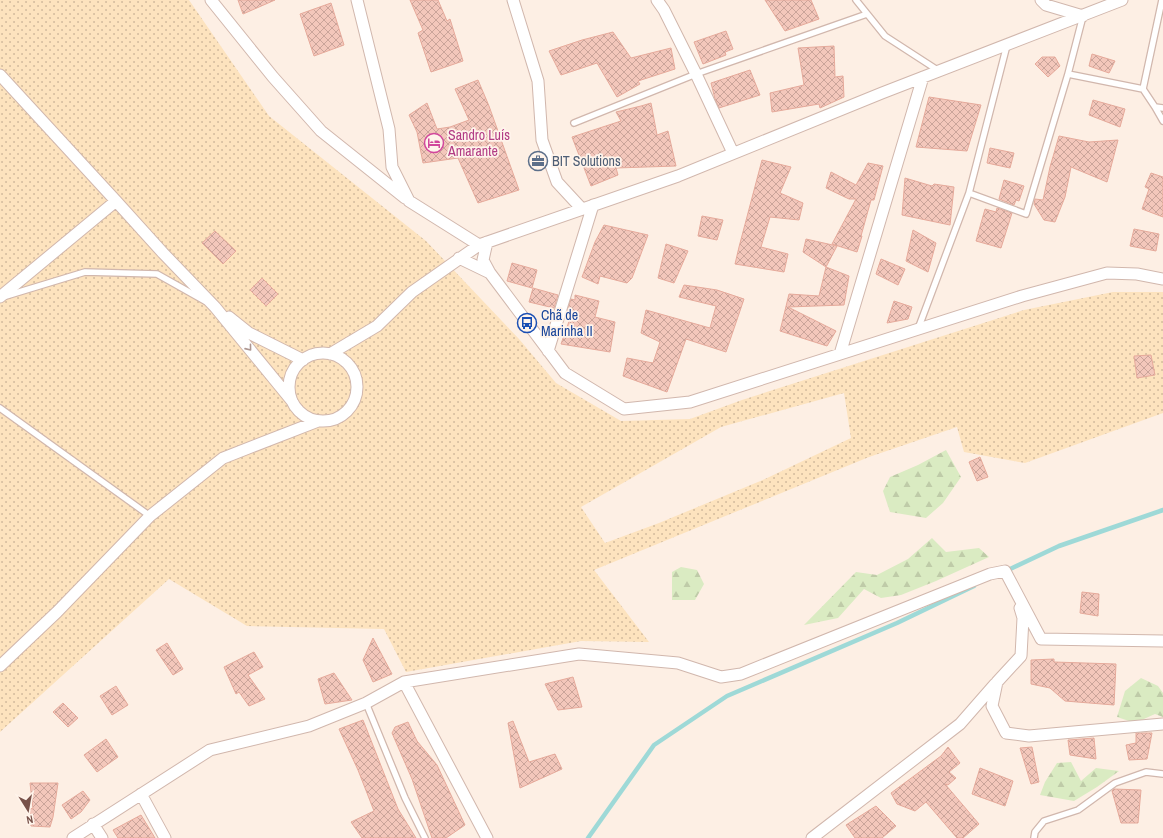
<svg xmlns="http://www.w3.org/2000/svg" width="1163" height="838" font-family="'Archivo Narrow',sans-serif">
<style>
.forest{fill:url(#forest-firs)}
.sand{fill:url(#sand-dots);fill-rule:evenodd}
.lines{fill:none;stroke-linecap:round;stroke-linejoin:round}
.stream{stroke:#9ed9d7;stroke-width:4.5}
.building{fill:url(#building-cross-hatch);stroke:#e6aa9b}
.service-casing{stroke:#d1b7ad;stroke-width:8}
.minor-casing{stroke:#d1b7ad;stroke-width:13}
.service{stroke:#fff;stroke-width:5.5}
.minor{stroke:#fff;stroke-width:11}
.oneway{stroke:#ad9792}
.labels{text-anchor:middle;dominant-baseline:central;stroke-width:3.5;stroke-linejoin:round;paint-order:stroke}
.hotel-label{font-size:14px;fill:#b23c85;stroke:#fff4eb;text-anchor:start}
.service-label{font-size:14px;fill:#4e5e75;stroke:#fff4eb;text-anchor:start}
.transit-label{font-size:14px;fill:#164399;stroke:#fff4eb;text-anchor:start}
</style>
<defs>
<pattern id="forest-firs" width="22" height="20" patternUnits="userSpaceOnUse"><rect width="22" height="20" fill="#daebc2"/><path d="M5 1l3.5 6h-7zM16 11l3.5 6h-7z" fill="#bfcba8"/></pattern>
<pattern id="sand-dots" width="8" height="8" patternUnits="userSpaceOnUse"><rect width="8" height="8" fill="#fde3be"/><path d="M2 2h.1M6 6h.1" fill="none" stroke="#d2ba9c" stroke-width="1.8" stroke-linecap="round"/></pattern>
<pattern id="building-cross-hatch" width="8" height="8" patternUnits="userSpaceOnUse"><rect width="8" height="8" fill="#f3c7bb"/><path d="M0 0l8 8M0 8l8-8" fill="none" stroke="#caa49a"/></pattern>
</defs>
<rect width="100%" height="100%" fill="#fdefe4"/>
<path class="forest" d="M946,450L961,477L943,503L926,518L890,512L883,491L890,477L918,465Z
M932,538L946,552L979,548L989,557L936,581L901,595L881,598L864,589L838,618L804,625L856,572L877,575L908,559Z
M681,567L697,570L704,584L695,600H672V572Z
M1141,678L1158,686L1163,693V717L1155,714L1135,723L1117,717L1125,691Z
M1071,762L1081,781L1096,768L1119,771L1097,787L1074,801L1040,795L1045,782L1057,763Z"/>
<path class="sand" d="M0,0H189L269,116L426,241L519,339L556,383L621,421L690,419L742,400L1024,310L1113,292H1163V413L1025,463L964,452L957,427L869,457L594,570L649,642L581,641L406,672L384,629L247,626L169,579L0,732ZM844,393L851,438L765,479L659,523L605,543L581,507L721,427Z"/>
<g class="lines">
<path class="stream" d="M1006,571L1059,546L1163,510
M588,838L654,745L727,696L897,623L974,586"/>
</g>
<path class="building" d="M238,0H275L243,14Z
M410,0H438L447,21L450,19L463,61L431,72L418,33L423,30Z
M765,0H811L819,19L785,31Z
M331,3L344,45L314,56L300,14Z
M726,31L733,49L725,52L726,55L703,64L694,42Z
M613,32L631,58L671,48L675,69L638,81L640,84L617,97L597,63L561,75L549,51L582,40Z
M834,46L835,77L843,76L844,97L820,108L819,104L772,112L770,93L804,85L798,48Z
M1092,54L1115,61L1109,73L1089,66Z
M1042,57H1055L1060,66L1048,77L1035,64Z
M750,70L760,95L719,108L715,99L711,83Z
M478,80L489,106L519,190L478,203L458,158L423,163L417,132L409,115L427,103L437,129L450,127L469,120L455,89Z
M929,97L981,105L967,151L916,147Z
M1093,100L1125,109L1120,127L1089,115Z
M651,103L657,135L668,131L676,166L616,168L618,175L591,186L572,137L621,121L616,112L641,106Z
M1059,136L1089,142L1118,140L1107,182L1071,167L1065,197L1055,222L1044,220L1034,204L1035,199L1043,200L1050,167Z
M990,148L1014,153L1010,168L987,163Z
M762,160L791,167L780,193L803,203L799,220L770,217L761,247L788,254L784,272L735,264L739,247Z
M868,163L883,166L874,200H871L861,236H862L857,252L832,244L856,199H849L826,188L831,172L856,185Z
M1151,173L1163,177V217L1142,209L1149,189L1145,187Z
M905,178L932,186L934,184L954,187L950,225L902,215Z
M1004,180L1024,186L1019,201L1016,200L1014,205L999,199Z
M997,208L1012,213L1001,248L976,241L985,209L996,212Z
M702,216L723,220L717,240L698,236Z
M604,225L648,235L632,278L627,283L600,276L598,284L582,277L595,242Z
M1134,229L1159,234L1156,251L1130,246Z
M913,230L936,243L928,272L906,261Z
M215,231L236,251L223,264L202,243Z
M806,239L837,246L826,267L803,252Z
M666,244L688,251L674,283L658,278Z
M881,259L905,269L898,285L876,274Z
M512,263L537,270L532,288L507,281Z
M826,267L849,276L844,305L788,307L836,331L827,346L780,331L789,294L819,296Z
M262,278L278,294L266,306L250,290Z
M684,285L717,290L744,299L726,352L686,339L667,392L623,376L627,358L653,363L660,342L641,333L646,310L710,328L716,306L679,297Z
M533,288L558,295L554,308L529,302Z
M575,295L599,301L595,317L615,322L610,352L561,344L572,313L567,312L571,299L575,300Z
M894,301L912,307L908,319L887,323Z
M1151,355L1155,375L1137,378L1134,356Z
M980,457L988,477L977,481L969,462Z
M1082,592L1099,594L1098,616L1080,613Z
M373,638L392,674L373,682L363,660Z
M167,643L183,669L173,675L156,650Z
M254,652L263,667L248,675L265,699L249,706L239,692L236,694L224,667Z
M1054,659V662L1116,664L1114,705L1065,701L1050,688L1031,684V660Z
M334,673L352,700L325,704L318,679Z
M573,677L582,707L558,710L545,684Z
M116,686L128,705L112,715L100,696Z
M63,703L78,718L68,727L53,712Z
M363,720L398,809L416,838H362L351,822L374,811L358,770L339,729Z
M513,721L529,762L555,754L562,769L520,788L508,723Z
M408,722L417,741L437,765L465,825L446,838H432L412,779L392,733L395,727Z
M1136,733H1152L1147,759L1129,760L1126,745L1136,743Z
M1094,738L1096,759L1070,755L1068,740Z
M106,739L118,757L97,772L84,755Z
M948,747L960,763L949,772L956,778L948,785L945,784L979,824L963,838H957L926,802L915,811L897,804L891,793L941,756Z
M1032,747L1039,782L1031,784L1020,748Z
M980,768L1013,781L1005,806L972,794Z
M30,783H58L53,817L50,827L31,826L29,808L33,809Z
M1114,789L1141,790L1138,823H1121L1112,791Z
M83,791L90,800L81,812L71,819L62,805Z
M876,806L896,826L882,838H855L846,825Z
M141,815L155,838H118L113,830Z"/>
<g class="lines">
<defs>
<path id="service" d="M856,0L885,36L939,71
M1162,0L1143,89L1155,107L1163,108
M1083,16L1068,74L1143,89
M1155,107L1163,121
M574,123L696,74L867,14
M969,193L1007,45
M6,296L85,272L157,274L205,301
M918,329L969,193L1026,214L1068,74
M0,408L150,516
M366,703L405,798L425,838
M1034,838L1035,832L1044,821L1078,810L1115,783L1146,772L1163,774"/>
<path id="minor" d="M211,0L273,77L321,131L405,198
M357,0L389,129L392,167L409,201L479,245
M513,0L538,81L542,140L557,182L582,209
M657,0L664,10L696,74L733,153
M1041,0L1046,5L1083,16
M0,75L116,201L163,253L215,307L292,401
M487,242L483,260L490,273L565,373L624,409L690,402L1022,296L1107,273L1137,274L1163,279
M459,258L490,273
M0,297L116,201
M229,317L249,333L303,360
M548,351L593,205
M289 387a34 34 0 1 1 68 0a34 34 0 1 1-68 0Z
M330,354L377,326L412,292L479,245L678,176L882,93L1122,0
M840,354L923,77
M1020,608L1023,618L1021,656L997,682L992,706L1006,733L1029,736L1163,724
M0,666L57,612L150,516L223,458L318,421
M404,682L487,838
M141,794L165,838
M93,824L102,838
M73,838L210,750L309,726L366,703L404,682L579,654L678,663L721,677L741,674L990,574L1005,571L1041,639L1163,641
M812,838L960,724L995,684"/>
</defs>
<use href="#service" class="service-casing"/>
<use href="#minor" class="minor-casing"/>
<use href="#service" class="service"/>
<use href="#minor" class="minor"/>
</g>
<defs><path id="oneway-chevron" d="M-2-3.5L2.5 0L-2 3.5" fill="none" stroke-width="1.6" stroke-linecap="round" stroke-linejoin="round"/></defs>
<use class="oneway" href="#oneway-chevron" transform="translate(249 348) rotate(51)"/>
<defs>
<symbol id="hotel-ring" viewBox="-11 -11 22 22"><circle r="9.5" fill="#fff4eb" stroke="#d1479c" stroke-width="1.5"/><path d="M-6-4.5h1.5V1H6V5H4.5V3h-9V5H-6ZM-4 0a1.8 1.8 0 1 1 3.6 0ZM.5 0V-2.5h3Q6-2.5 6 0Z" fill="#d1479c"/></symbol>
<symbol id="office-ring" viewBox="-11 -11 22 22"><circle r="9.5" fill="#fff4eb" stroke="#5c6f8a" stroke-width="1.5"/><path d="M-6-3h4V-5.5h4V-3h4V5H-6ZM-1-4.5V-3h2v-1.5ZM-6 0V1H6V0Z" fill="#5c6f8a"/></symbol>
<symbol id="bus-ring" viewBox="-11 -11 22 22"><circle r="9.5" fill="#fff4eb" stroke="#1a4fb4" stroke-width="1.5"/><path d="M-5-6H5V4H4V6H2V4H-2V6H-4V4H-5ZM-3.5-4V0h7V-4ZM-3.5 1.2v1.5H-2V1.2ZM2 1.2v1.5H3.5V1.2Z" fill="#1a4fb4"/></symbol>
</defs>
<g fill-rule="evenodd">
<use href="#hotel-ring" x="423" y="132" width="22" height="22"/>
<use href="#office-ring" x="527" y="150" width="22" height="22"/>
<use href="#bus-ring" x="516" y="312" width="22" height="22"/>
</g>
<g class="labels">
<g class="hotel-label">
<text x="448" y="135">Sandro Luís<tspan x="448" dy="16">Amarante</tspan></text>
</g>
<g class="service-label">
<text x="552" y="161">BIT Solutions</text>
</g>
<g class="transit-label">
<text x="541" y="315">Chã de<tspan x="541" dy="16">Marinha II</tspan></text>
</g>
</g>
<g transform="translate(28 810) rotate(169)" stroke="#fff4eb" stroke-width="3" paint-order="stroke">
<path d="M0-3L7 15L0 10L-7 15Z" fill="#775149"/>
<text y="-6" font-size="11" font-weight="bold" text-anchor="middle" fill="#775149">N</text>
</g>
</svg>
